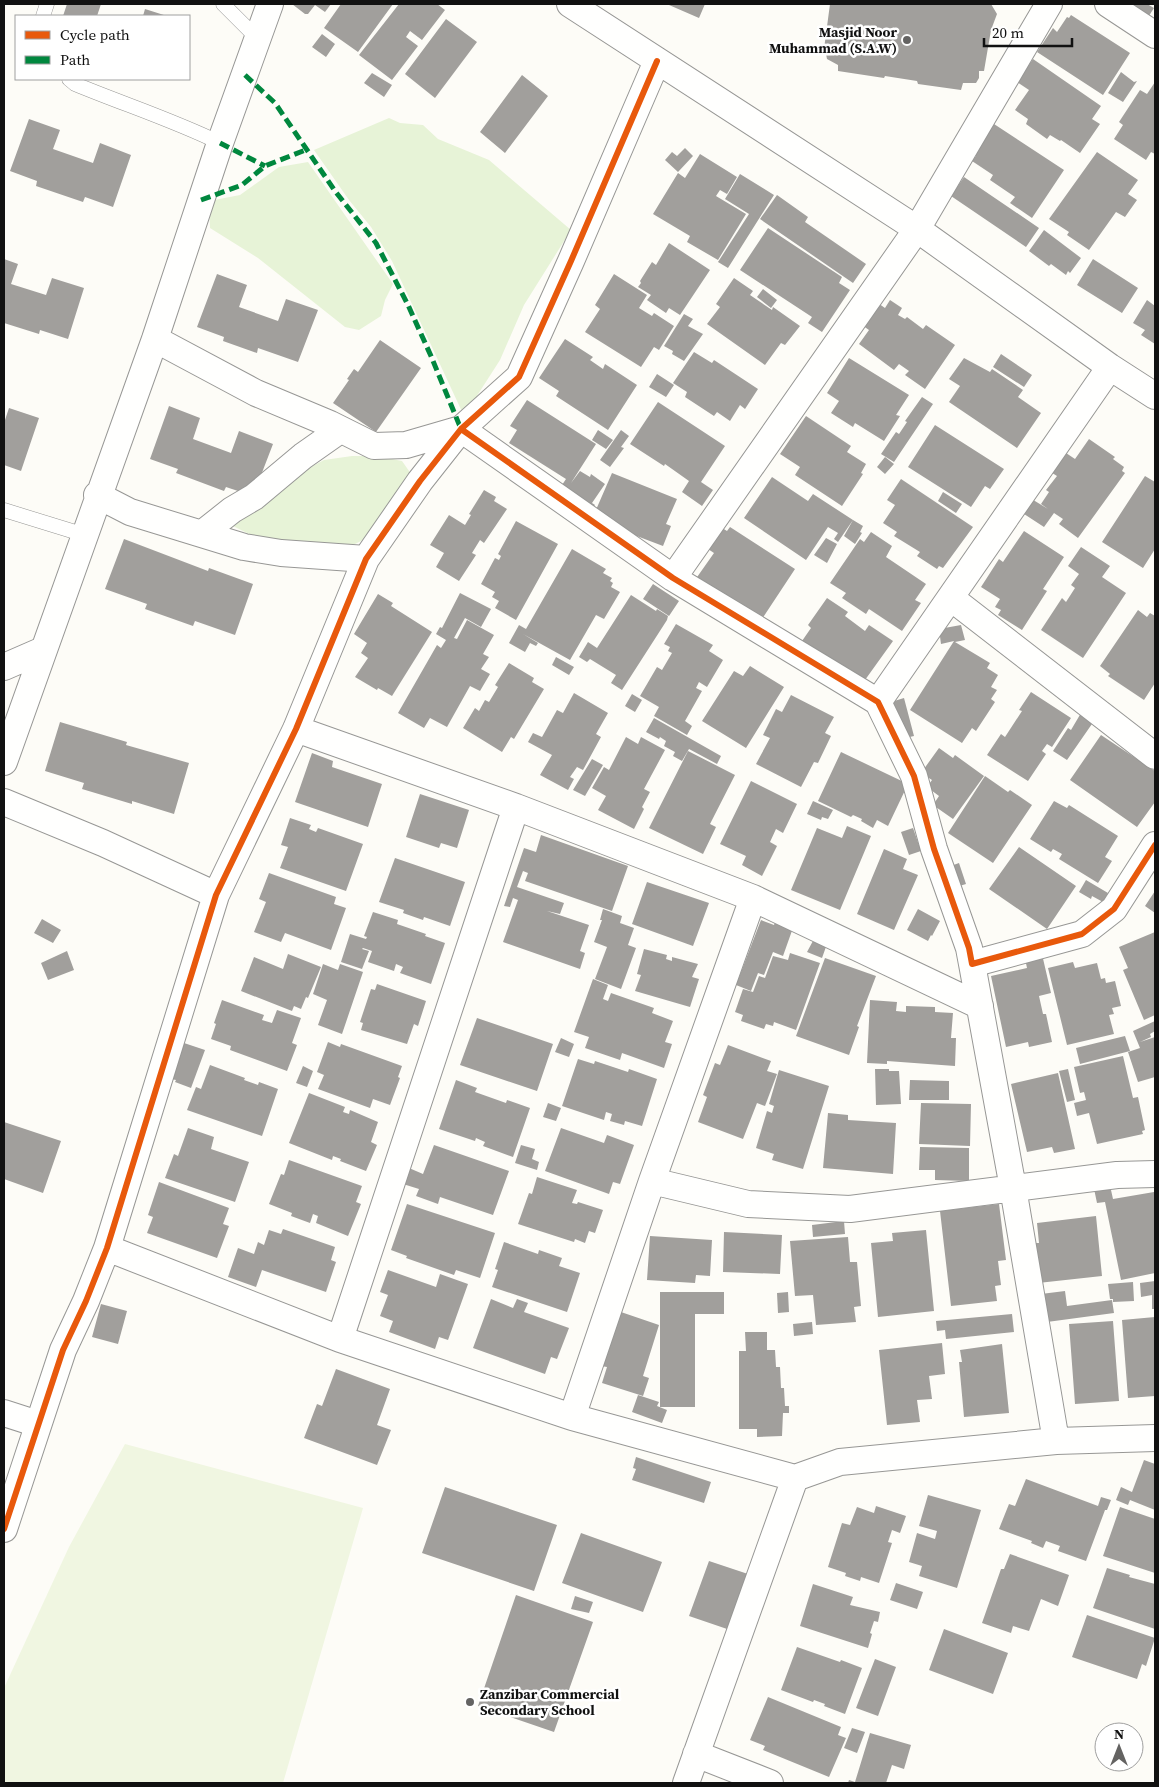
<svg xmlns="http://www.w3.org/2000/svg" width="1159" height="1787" font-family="'Source Serif 4',serif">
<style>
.green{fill:#e7f3d7}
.pitch{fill:#f0f6e1}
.building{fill:#a19f9c}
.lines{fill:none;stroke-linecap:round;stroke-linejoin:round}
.service-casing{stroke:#979795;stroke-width:15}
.minor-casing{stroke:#979795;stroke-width:28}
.service{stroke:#fffffe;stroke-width:14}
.minor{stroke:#fffffe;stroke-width:26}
.quiet{stroke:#00873e;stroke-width:5;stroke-dasharray:10 5;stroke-linecap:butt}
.cycleway-casing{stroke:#fff;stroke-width:9}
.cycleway{stroke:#e8590c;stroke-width:6}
.poi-dot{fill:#646362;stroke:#fff;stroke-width:2}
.labels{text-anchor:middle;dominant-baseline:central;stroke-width:5;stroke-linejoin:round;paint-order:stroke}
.poi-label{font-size:14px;font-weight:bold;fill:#111;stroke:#fff;text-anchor:end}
</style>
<rect width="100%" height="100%" fill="#fdfcf7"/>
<path class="green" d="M389,118L400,123L423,125L438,139L489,160L571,230L524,305L500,360L464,416L392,261L371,227L349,200L314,150Z
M308,162L393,284L385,300L381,316L359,330L345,327L258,258L210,228L209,201L240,195L279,167Z
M352,456H377L402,461L414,478L373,535L353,545L289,547L255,537L229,524L294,476L324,460Z"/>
<path class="pitch" d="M125,1444L363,1508L283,1783H4V1688L69,1547Z"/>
<path class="building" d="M67,4H101L97,16H63Z
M292,4H331L325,12L315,5L308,14H305Z
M341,4H393L358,52L324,28Z
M399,4H437L445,10L422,40L410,31L406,37L418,46L392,80L359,55Z
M669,4H705L699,18L669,5Z
M830,4H991L997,14L991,30L984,71H979V78L976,83H963L961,90L918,84L917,81L885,76L884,78L838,71V65L827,59L826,54L828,49H824Z
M1131,4H1147L1154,8L1145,22Z
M145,9L167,16H143Z
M1071,15L1130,53L1103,95L1037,52L1053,28L1057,32L1067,17L1069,18Z
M446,19L477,42L435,98L405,74Z
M322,34L335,44L326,57L312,47Z
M1033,59L1101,106L1092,119L1100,124L1080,153L1061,140L1060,141L1050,135L1047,139L1026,124L1028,119L1015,110L1029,90L1017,82Z
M1121,72L1134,82L1137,81L1123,102L1108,93Z
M372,73L392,85L384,97L364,83Z
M522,75L548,96L505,153L480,132Z
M1155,82V154L1151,152L1146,160L1114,139L1123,125L1119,122L1140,90L1147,94Z
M29,119L60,130L53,149L93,163L100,143L131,155L113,207L85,197L83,202L36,186L37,181L10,171Z
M994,124L1064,170L1032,218L1010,203L1015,197L990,180L993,175L972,161L976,156L974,155Z
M685,148L693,156L678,172L665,160L672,152L677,156Z
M1097,152L1138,180L1128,194L1137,200L1125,217L1116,212L1089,250L1067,235L1069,232L1049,219Z
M700,154L737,177L727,194L720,190L716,196L746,214L718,260L687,242L690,236L653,214L678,173L685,178Z
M740,174L774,195L728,268L718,262L749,214L725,199Z
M964,177L1039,228L1026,247L951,196Z
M777,195L808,217L805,222L866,264L853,283L760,219Z
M768,228L842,277L839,283L850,290L822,332L808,323L812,317L740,270Z
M1044,230L1081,258L1070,273L1068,271L1066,275L1051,264L1049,266L1029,251Z
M669,243L710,270L680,315L669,308L666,313L647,300L651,295L638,287L641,283L640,281L652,262L656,265Z
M4,259L18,264L11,284L46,295L52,278L84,288L68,339L40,330L39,334L4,323Z
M1093,259L1138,288L1122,313L1077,285Z
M217,274L247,285L239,307L278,321L286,299L318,310L298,362L258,348L257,353L223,341L224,337L197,327Z
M614,274L647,295L639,308L652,316L654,313L674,326L659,350L654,347L641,367L585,332L600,309L595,305Z
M734,278L753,291L750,295L772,310L773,307L800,326L785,345L781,343L765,365L707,324L720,307L716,304Z
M763,289L777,300L771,308L757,297Z
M872,299L885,308L890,300L902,308L898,315L905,319L907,317L923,329L926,325L955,345L925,389L905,375L909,371L899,364L894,370L859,344L869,330L856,321Z
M1147,300L1155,306V344L1141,335L1145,330L1133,323Z
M684,314L693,319L688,326L703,334L684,361L672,354L673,351L664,346Z
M565,339L593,357L590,360L603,369L605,364L637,385L608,430L556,396L559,391L539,378Z
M380,340L421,368L376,432L333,403L349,380L347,379L354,369L358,372Z
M694,352L712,363L714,360L758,389L745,409L740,405L730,421L717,412L714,416L685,397L687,392L673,383Z
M1001,354L1032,375L1024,387L993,367Z
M849,358L909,395L896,415L900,416L884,441L855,423L853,427L831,413L839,401L827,393Z
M964,358L990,372L992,369L1023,390L1018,397L1041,413L1017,448L949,402L960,386L949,379Z
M657,374L674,385L666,397L649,387Z
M922,397L933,404L894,462L881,454L896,432L899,434L907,422L905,421Z
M527,400L596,444L571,483L580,471L590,477L591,474L605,484L592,503L595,505L588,515L558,491L566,479L509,443L517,430L510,426Z
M658,402L725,446L701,482L713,490L702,506L682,492L689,481L665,464L664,466L630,444Z
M169,406L200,418L193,439L231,453L239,431L273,444L253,496L226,487L224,491L176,473L178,469L150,459Z
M9,408L39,418L21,471L4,465V423Z
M806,416L851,446L847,452L866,464L861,473L863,474L842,506L795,475L800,467L780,454Z
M935,425L1004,469L990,489L985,486L971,507L908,467Z
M598,430L613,440L606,449L592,440Z
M621,430L629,436L621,447L624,448L610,467L600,460Z
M1089,439L1115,457L1113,459L1124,467L1122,471L1125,473L1078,538L1059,524L1063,519L1054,513L1044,527L1021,512L1030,498L1048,509L1041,504L1049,492L1046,490L1057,476L1049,471L1063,451L1075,459Z
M885,457L894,464L885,474L877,467Z
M612,473L677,499L666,524L671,526L663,546L592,519Z
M1145,476L1155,482V549L1143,568L1102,542Z
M772,477L808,501L813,494L853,520L838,542L834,539L838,533L828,527L806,560L744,518Z
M901,479L973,527L943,568L939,566L937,569L917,556L920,552L894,536L897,532L883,523L895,505L887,500Z
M484,490L496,497L494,501L507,509L484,543L480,540L472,553L476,555L459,581L436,567L444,553L430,545L449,515L465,525L471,515L469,514Z
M943,492L962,504L956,513L938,501Z
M853,520L863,526L860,532L862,533L855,544L844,536Z
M516,521L558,544L516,620L495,608L499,601L492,597L495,592L481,584L495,558L499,560L501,556L498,554Z
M719,526L727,531L730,527L795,569L760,622L695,580L714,553L705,547Z
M1024,531L1064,557L1045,586L1043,589L1047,591L1022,630L998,615L1001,610L995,607L1000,599L981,587L999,559L1003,562L1005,559Z
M871,532L892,546L886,557L926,584L915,600L921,603L902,631L869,609L866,614L842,598L846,593L830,583L860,539L864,542Z
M826,538L837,544L827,563L814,555Z
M124,539L208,571L209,568L253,584L235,635L195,621L193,626L145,609L147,604L105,589Z
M1081,547L1110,566L1102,577L1126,593L1083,658L1041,630L1062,598L1066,602L1075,588L1071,585L1079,574L1068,566Z
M572,549L606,569L603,573L612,578L610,581L613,583L611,587L620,592L604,619L596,615L570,660L523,634L538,643L536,646L530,643L525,652L509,643L519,625L526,629Z
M653,584L679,601L669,616L643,599Z
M460,593L491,609L481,627L465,618L454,638L457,639L467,620L494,635L483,654L489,657L481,669L490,674L480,691L470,686L447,727L430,718L424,728L398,713L437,645L441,648L446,640L436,634L440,627L442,628Z
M378,594L393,603L391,606L432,632L392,696L378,688L377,690L355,677L368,658L361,653L367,643L354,634Z
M631,595L656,611L657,609L668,616L667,620L622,690L611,683L616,675L590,659L587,662L579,657L588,642L597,648Z
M827,598L848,612L845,616L865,631L869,625L893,641L865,680L848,668L846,671L802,641L811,628L808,625Z
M1138,610L1147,617L1150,613L1155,616V676L1154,678L1155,683L1144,700L1108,676L1110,674L1100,666Z
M676,624L713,645L709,651L723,660L707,687L699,682L696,688L702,691L685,721L692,726L687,735L654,716L659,707L640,696L657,667L662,670L672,653L668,651L670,647L664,644Z
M961,625L965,640L955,642L990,663L987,668L998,675L991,687L997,690L991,699L995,702L976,731L972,728L962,743L910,710L954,641L941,644L939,629Z
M556,657L574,667L569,675L552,665Z
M509,663L534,678L532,682L544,689L514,739L511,737L502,752L463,728L475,708L479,711L485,700L489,702L498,687L495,685Z
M750,666L784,687L746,748L702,721L734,671L743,676Z
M1031,692L1071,718L1052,747L1047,744L1042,751L1046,754L1028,781L987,755L1001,734L1005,737L1022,711L1019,710Z
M574,693L608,713L596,734L601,737L583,770L577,767L570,777L574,779L568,790L540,775L552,755L528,742L533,733L542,737L557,710L563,713Z
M632,694L642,700L635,712L625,706Z
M791,695L834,717L825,733L831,736L818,763L814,762L801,787L756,764L770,738L763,735L776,709L782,712Z
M904,698L914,736L901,739L891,702Z
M1081,713L1094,721L1067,760L1053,751L1068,728L1071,730Z
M654,718L721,756L717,764L689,749L682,761L673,756L675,752L664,746L666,741L660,737L659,739L646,732Z
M60,722L127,742L126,745L189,763L174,814L132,801V804L82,789L84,783L45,771Z
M1101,735L1155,771V802L1137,827L1070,780Z
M626,737L638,744L641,737L665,750L644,789L650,792L642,807L644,809L634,829L598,810L606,796L592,788L604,767L609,770Z
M939,748L953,758L955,755L984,776L953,819L933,805L939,796L927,787L932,780L921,773Z
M688,751L735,775L710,824L716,827L703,854L649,828Z
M841,752L908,784L888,826L877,820L873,828L861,821L862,819L853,815L851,817L818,801Z
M312,753L333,761L332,767L382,784L368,827L295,802Z
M592,759L603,765L585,796L573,790Z
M985,776L1008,792L1010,790L1032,805L993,863L948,833Z
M751,781L797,804L783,833L776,829L770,842L777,846L762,876L742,865L746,856L720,844Z
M420,794L469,810L457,848L441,843L439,848L406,837Z
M813,801L833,810L828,819L822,817L821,820L807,814Z
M1054,801L1067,808L1069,805L1118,836L1105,857L1112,861L1098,883L1059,859L1062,854L1053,849L1051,852L1030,839Z
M290,818L311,825L309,829L316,832L318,828L363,844L346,891L280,868L288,847L281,845Z
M847,826L871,836L840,910L791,890L817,828L842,838Z
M913,828L921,851L909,855L901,832Z
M541,835L628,866L612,911L525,881L528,873L523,871L517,887L564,903L560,914L547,911L589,925L580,951L585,953L580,969L503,942L518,900L513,898L510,907L504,906L524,848L536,852Z
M1019,847L1076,886L1047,929L989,889Z
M884,849L907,859L903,869L918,875L894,930L857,914Z
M395,858L465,882L450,926L424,917L423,920L403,913L404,910L379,902Z
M959,863L966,884L953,888L948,867Z
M269,873L336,897L334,904L346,908L331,950L285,933L281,942L254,932L266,902L259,899Z
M1086,880L1108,893L1103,902L1092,896L1091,899L1079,892Z
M647,882L709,903L693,946L632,924Z
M1155,891V913L1145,906Z
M603,909L622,916L620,923L634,928L628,945L636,948L621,989L595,979L607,947L594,942L602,920H600Z
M918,909L940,921L932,936L931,935L928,941L907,930Z
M373,912L398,920L397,924L426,934L425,936L445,943L431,984L400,973L403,967L396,964L394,971L368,962L372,951L363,948L362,949L369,951L362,969L341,962L350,934L366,939L367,937L364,936Z
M42,919L61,930L53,943L34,933Z
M776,919L794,925L783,956L773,952L764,975L758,973L751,991L736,985L761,920L774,925Z
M1155,932V1015L1144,1020L1123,970L1128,968L1119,947Z
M814,939L827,944L822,958L807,952Z
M644,949L667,955L666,959L672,961V957L698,964L692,977L699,979L690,1007L635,991L641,975L637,974Z
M1041,950L1051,993L1039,996L1043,1014H1046L1052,1042L1029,1047L1028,1042L1006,1047L991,976L1027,968L1024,954Z
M67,951L74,970L48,980L41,963Z
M790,953L820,963L796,1030L774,1022L773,1026L766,1024L764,1029L741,1021L743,1015L735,1012L743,989L753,992L759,976L765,978L773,956L788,960Z
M288,954L321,967L308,998L306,997L301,1009L294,1006L292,1011L241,991L254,957L283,969Z
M825,958L876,976L857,1026L859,1027L849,1055L796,1036Z
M1073,962L1075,968L1097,963L1101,979L1105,978L1106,983L1115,981L1121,1006L1112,1008L1114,1014L1109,1015L1114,1034L1067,1045L1048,968Z
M323,964L338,970L340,964L363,972L342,1034L318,1025L327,1000L313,994Z
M593,979L608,985L603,999L608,1001L611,993L654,1008L652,1013L673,1021L665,1042L672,1044L664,1068L622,1053L620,1060L585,1048L589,1037L574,1032Z
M377,984L426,1001L418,1026L414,1024L407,1044L361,1030L363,1023L360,1022L371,989L375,990Z
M222,1000L264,1015L262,1020L272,1023L277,1010L301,1018L292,1043L297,1045L287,1071L230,1050L231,1046L211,1039L216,1024L214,1023Z
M870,1000L897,1002L896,1011L906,1012V1006L935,1007V1012L953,1013L951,1038H956L955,1066L887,1061V1064L867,1063Z
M477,1018L553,1044L537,1091L460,1065Z
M1155,1021V1031L1150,1034L1151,1037L1140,1042L1155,1037V1077L1138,1082L1128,1052L1140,1048L1133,1031Z
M1125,1036L1130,1051L1080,1064L1076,1048Z
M561,1038L574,1044L569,1057L555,1052Z
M328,1042L340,1047L341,1044L402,1066L398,1077L400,1078L390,1105L373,1099L370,1108L318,1089L324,1075L317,1072Z
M184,1043L205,1050L191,1088L175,1082L176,1080L171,1079Z
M728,1045L771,1061L767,1071L777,1074L765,1106L757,1103L743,1139L698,1122L707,1097L703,1095L715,1063L720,1065Z
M1123,1056L1133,1098L1138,1097L1145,1130L1142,1131L1143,1134L1097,1144L1089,1113L1077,1116L1074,1103L1086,1100L1084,1092L1080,1093L1074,1067Z
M578,1059L594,1064L595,1061L628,1072L629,1069L657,1079L642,1126L625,1121L624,1125L610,1121L612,1114L606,1112L604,1120L562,1106Z
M210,1065L245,1078L244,1080L258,1085L259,1082L278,1089L262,1136L187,1110L196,1087L201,1089Z
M303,1066L313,1071L307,1087L296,1083Z
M875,1069H889V1071H899L901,1104L876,1105Z
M1068,1069L1075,1100L1067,1102L1059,1071Z
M779,1070L829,1086L803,1169L772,1160L774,1154L756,1148L767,1111L772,1113L774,1106L769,1104Z
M1058,1073L1075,1149L1054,1153L1052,1147L1027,1152L1011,1084Z
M456,1080L477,1088L475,1092L506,1103L507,1100L530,1108L513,1157L483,1146L485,1142L476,1138L475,1141L439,1129Z
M910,1080L949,1081V1100H909Z
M309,1093L345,1107L343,1112L349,1114L350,1110L378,1122L371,1142L377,1145L366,1171L340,1161L341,1159L333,1156L332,1160L289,1143Z
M548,1103L561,1108L556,1121L543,1117Z
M921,1103L971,1104L970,1146L919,1144Z
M828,1113L848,1115V1120L896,1123L893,1174L823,1168Z
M4,1122L61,1141L43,1193L4,1179Z
M188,1128L214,1137L211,1149L249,1162L235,1202L165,1178L174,1154L178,1156Z
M561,1128L604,1143L607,1135L634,1145L620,1184L613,1182L609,1194L545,1171Z
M434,1145L509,1171L493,1215L440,1197L438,1204L416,1196L419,1189L403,1184L409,1168L423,1174Z
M521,1145L535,1149L532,1159L539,1162L537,1170L515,1163Z
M920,1147L969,1148V1181L935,1180V1170H919Z
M289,1160L362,1186L356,1202L361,1204L348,1236L316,1223L318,1216L313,1214L310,1223L291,1216L292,1213L269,1204L281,1174L284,1175Z
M537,1177L577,1190L572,1203L577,1204L578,1202L603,1210L595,1233L589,1231L585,1243L575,1239L574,1242L518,1224L529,1193L532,1194Z
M1109,1181L1113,1199L1154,1192L1155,1273L1121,1280L1105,1202L1097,1203L1093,1184Z
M159,1182L229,1208L223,1224L229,1226L217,1258L147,1233L153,1217L148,1215Z
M407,1204L495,1233L480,1278L456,1270L454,1275L406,1258L407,1256L391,1250Z
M999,1204L1006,1260L998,1261L1001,1285L995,1286L997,1301L951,1306L940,1211Z
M1096,1216L1102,1276L1038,1283L1033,1243H1039L1037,1223Z
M844,1221L845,1234L813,1237L812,1225Z
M283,1229L335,1247L331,1260L336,1262L326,1292L262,1270L256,1287L228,1277L238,1248L254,1254L258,1242L264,1245L269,1230L281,1234Z
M926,1230L934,1311L878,1317L871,1243L893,1241L892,1233Z
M724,1232L782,1235L780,1274L723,1272Z
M650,1236L712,1240L710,1276L696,1275L695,1283L647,1280Z
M848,1237L850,1262H857L861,1306L854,1307L856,1322L816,1325L813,1295L795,1296L790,1241Z
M504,1242L538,1254L539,1250L562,1258L559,1266L580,1273L567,1312L492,1287L498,1270L495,1269Z
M388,1270L436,1287L440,1274L468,1284L448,1340L439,1337L435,1349L389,1332L393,1321L380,1316L388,1295L380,1292Z
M1155,1281V1309H1152V1295L1141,1297L1140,1283Z
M1133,1282L1134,1301L1113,1302V1299H1110L1108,1284Z
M1065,1291L1067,1306L1112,1300L1114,1313L1047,1322L1041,1294Z
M660,1292H724V1314H695V1407H660Z
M788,1292L789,1312L778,1313L777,1293Z
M491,1299L513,1308L517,1299L528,1303L524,1312L569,1328L557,1359L551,1357L545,1374L473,1348Z
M101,1304L127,1311L118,1344L92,1337Z
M618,1311L659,1325L643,1376L649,1378L643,1396L602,1383L607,1367L601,1366Z
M1012,1314L1014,1332L946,1339L945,1330L937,1331L936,1321Z
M1155,1317V1396L1128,1398L1122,1320Z
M1113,1321L1119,1401L1075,1404L1069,1324Z
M812,1322L813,1334L794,1336L793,1324Z
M745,1332H767V1350H775L776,1367H780L781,1388H784L785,1406H789V1413H783L782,1436L757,1437V1429H739V1351H746Z
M942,1343L945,1374L929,1376L932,1399L917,1400L920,1422L887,1425L879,1350Z
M1002,1344L1009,1413L964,1417L959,1362H962L960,1350Z
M336,1369L390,1389L377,1425L391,1430L377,1465L304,1438L317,1404L322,1406Z
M638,1395L659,1402L657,1406L667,1410L662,1423L632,1412Z
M636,1457L711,1482L704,1503L632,1480L636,1469L633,1468Z
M1144,1460L1155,1464V1510L1130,1500L1128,1505L1116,1500L1121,1487L1132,1492Z
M1026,1479L1098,1506L1101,1497L1111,1500L1107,1510H1105L1086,1561L1058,1551L1060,1546L1046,1541L1043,1548L1031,1543L1032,1541L999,1529L1009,1504L1015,1506Z
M445,1487L557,1525L534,1591L422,1553Z
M928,1495L981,1510L957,1588L919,1576L922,1566L909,1562L917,1533L935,1539L937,1531L919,1526Z
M876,1506L906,1516L900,1533L892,1530L888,1542L892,1543L879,1583L861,1577L860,1581L845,1576L846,1573L828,1567L842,1523L850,1525L857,1507L874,1513Z
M1120,1507L1155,1519V1573L1103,1556Z
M581,1533L662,1562L643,1612L562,1583Z
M1010,1554L1069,1575L1058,1606L1041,1599L1029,1631L1013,1626L1011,1633L982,1623L1001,1569H1004Z
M709,1561L748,1574L730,1630L689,1616Z
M1107,1568L1130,1575L1129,1577L1155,1584V1629L1093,1608Z
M896,1583L923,1592L917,1609L890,1600Z
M813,1584L853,1597L850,1605L880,1612L878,1622L874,1621L870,1633L872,1634L868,1648L800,1626Z
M516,1595L593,1622L554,1732L478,1706Z
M575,1596L593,1602L589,1613L571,1609Z
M1087,1615L1155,1638L1146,1666L1142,1664L1137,1679L1072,1657Z
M944,1629L1008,1653L993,1694L929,1670Z
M797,1647L840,1662L841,1660L862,1668L845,1714L824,1706L825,1704L814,1700L813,1702L781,1690Z
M875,1659L896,1667L878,1716L856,1708Z
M768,1697L841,1727L838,1735L846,1738L829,1777L763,1750L765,1746L750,1740Z
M852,1728L865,1732L857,1753L844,1748Z
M870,1733L911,1745L904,1769L892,1765L886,1783H848L849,1780L855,1782Z"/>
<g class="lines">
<defs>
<path id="service" d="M223,4L258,39
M43,16L47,4
M69,79L75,84C123,104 173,120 220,143
M4,510L85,535"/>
<path id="minor" d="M570,4L917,229L1110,367L1155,396
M1108,4L1155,35
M155,339L256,393L330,424L374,446L406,445L461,429
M461,429L673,578L878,702L914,776L934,849L969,948L972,964L1082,934L1114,909L1155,845
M97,495L130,512L244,547L281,553L366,559
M203,533L232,510L254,497L303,456L340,430
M673,578L917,229L1049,4
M951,598L1155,756
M4,667L43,650
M878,702L1110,367
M296,729L516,807L340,1339
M4,762L155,339L220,143L270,4
M4,802L103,843L216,895
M516,807L753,898L980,1006
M972,964L1013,1188L1056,1441
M652,1181L748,1204L850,1209L1117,1175L1155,1174
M107,1248L340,1339L572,1417L795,1478
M4,1413L38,1424
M572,1417L652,1181L753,898
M4,1529L63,1350L86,1301L107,1248L216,895L296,729L366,559L420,481L461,429L519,377L571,261L657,61
M696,1754L770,1783
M686,1783L795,1478L840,1462L1056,1441L1155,1438"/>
</defs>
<use href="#service" class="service-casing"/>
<use href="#minor" class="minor-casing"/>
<use href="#service" class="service"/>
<use href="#minor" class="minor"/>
<path class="quiet" d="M245,75L275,103L335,191L376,243L408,305L431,356L461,429
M220,143L265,166
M201,200L242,185L265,166L308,149"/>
<defs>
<path id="cycleway" d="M461,429L673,578L878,702L914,776L934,849L969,948L972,964L1082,934L1114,909L1155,845
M4,1529L63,1350L86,1301L107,1248L216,895L296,729L366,559L420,481L461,429L519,377L571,261L657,61"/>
</defs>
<use href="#cycleway" class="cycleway-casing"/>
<use href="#cycleway" class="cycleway"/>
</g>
<g class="poi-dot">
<circle cx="907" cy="40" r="5"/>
<circle cx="470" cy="1702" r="5"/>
</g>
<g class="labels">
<g class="poi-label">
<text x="897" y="32">Masjid Noor<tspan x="897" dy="16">Muhammad (S.A.W)</tspan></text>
<text x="480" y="1694" text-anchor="start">Zanzibar Commercial<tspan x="480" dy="16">Secondary School</tspan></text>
</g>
</g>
<rect width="1159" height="1787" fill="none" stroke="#111111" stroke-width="10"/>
<rect x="15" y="15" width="175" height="65" fill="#ffffff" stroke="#a0a0a0"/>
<rect x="25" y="31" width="25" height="8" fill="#e8590c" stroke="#a0a0a0"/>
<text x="60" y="40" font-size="15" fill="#111111">Cycle path</text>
<rect x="25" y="56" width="25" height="8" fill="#00873e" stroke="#a0a0a0"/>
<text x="60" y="65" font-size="15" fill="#111111">Path</text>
<g transform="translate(1119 1747)"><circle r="24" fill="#ffffff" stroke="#a0a0a0"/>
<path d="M0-4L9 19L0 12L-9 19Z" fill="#646362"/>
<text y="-8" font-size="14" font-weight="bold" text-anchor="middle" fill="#111111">N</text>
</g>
<path d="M984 38v8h88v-8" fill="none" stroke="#111111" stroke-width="2.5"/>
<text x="992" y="38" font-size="15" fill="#111111" stroke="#ffffff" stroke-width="4" paint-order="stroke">20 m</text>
</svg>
